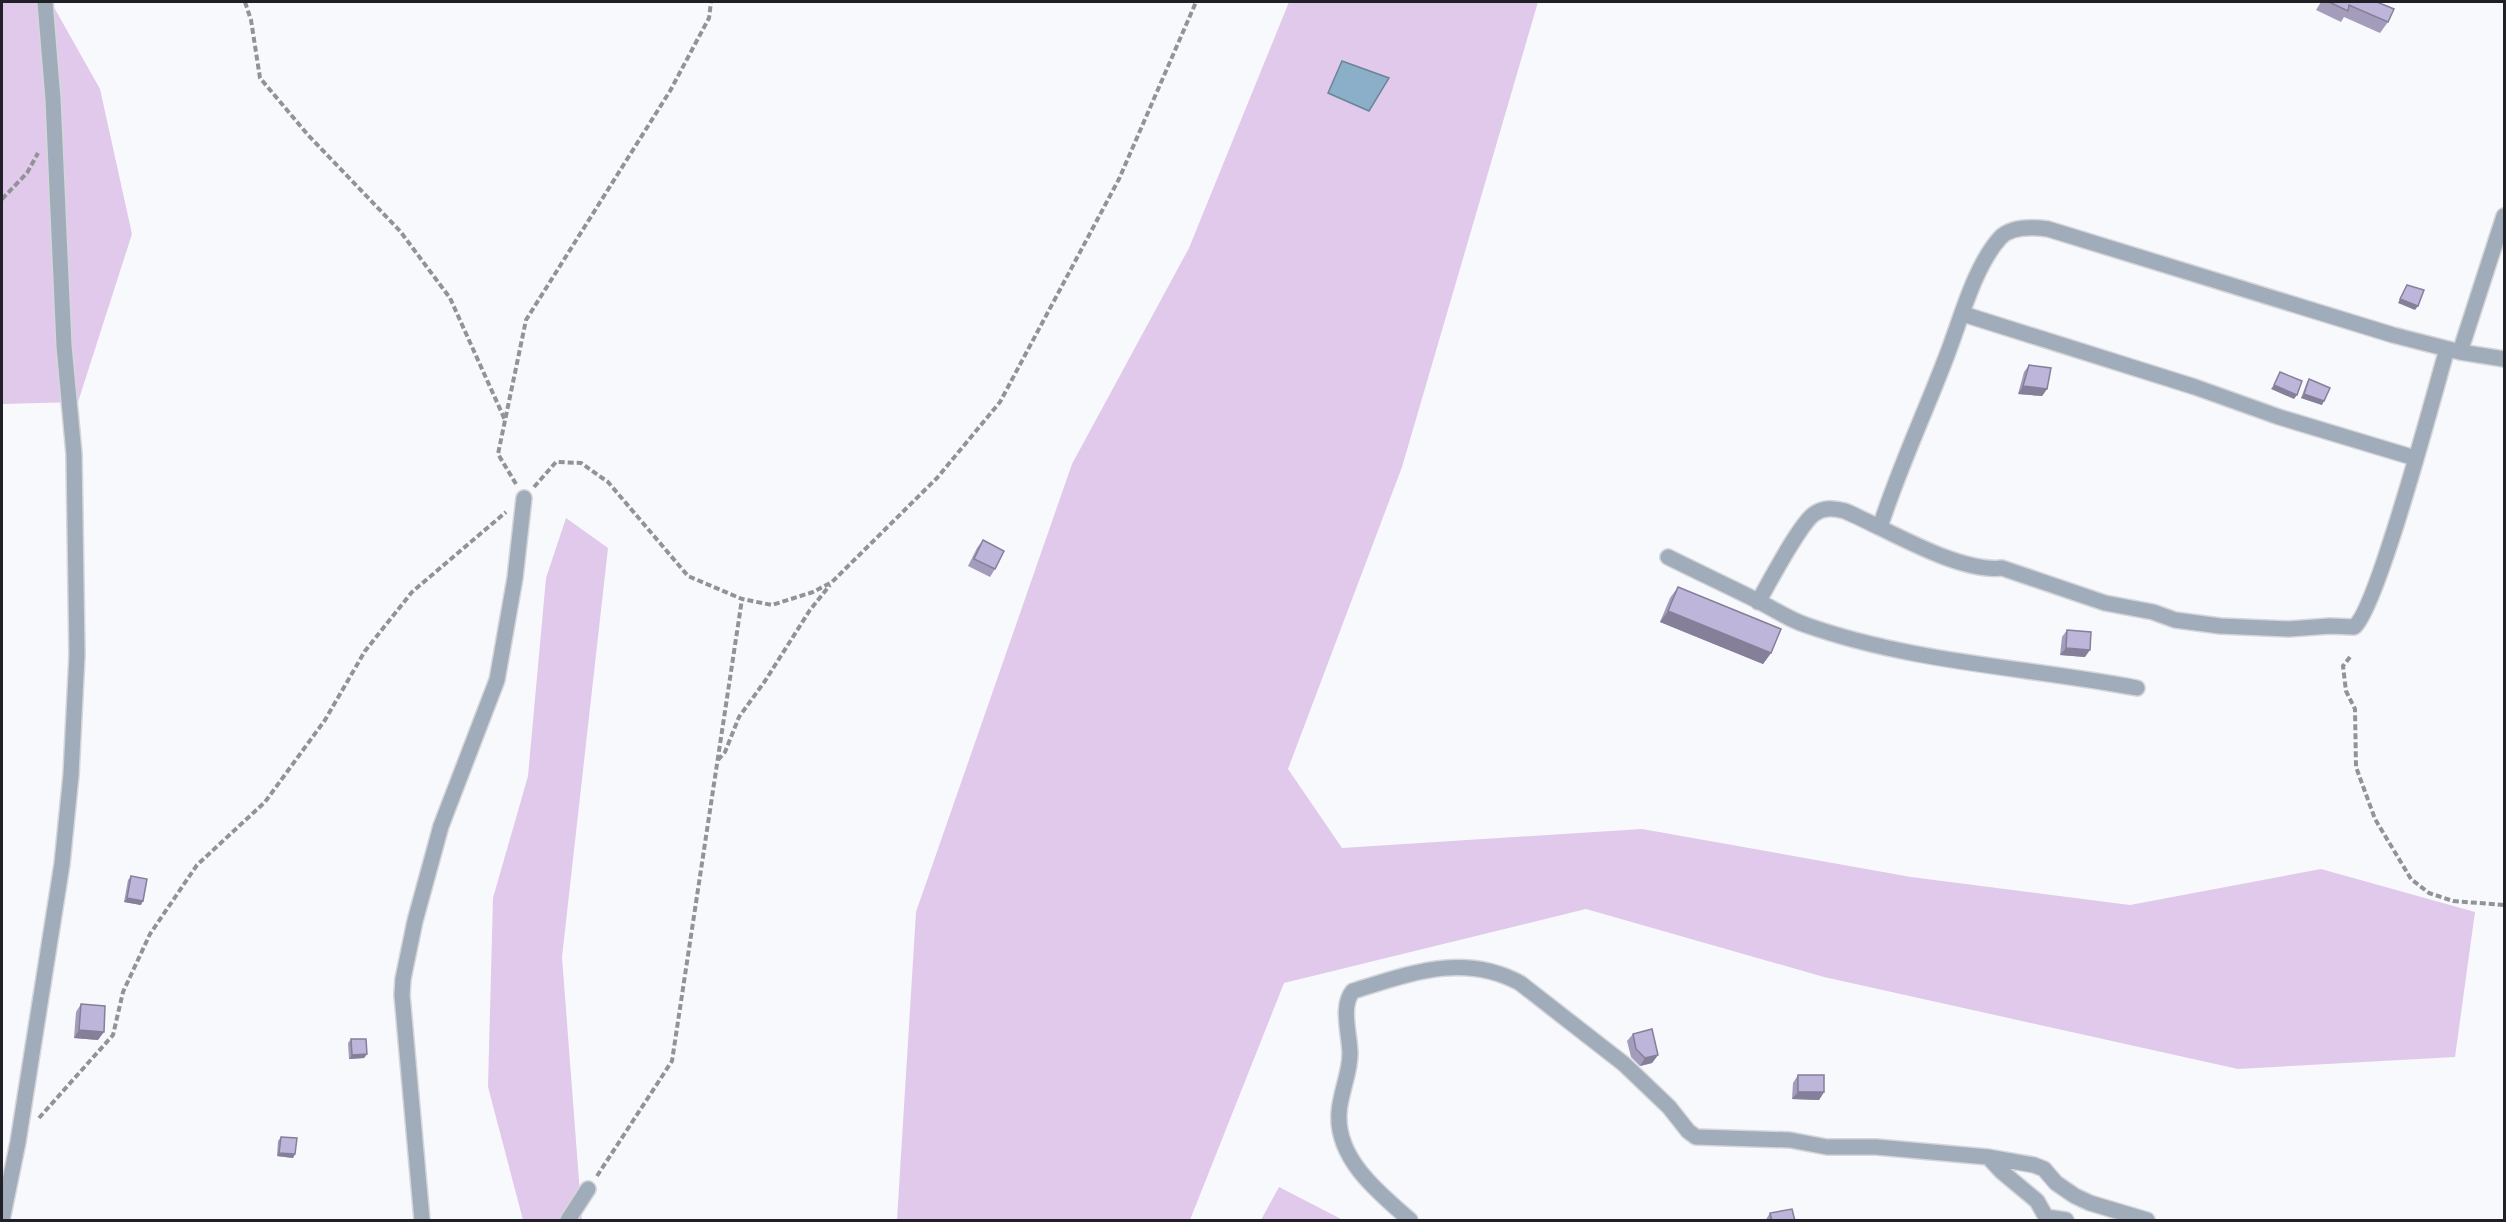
<svg xmlns="http://www.w3.org/2000/svg" width="2506" height="1222" font-family="'Titillium Web',sans-serif">
<style>
.green{fill:#e0c9eb}
.water{fill:#8bafc8;stroke:#6b8497;stroke-width:1.5}
.lines{fill:none;stroke-linecap:round;stroke-linejoin:round}
.minor-casing{stroke:#d5d6da;stroke-width:18}
.path{stroke:#929397;stroke-width:4;stroke-dasharray:6 3;stroke-linecap:butt}
.minor{stroke:#a1acba;stroke-width:15}
.wall{fill:#a39cbb}
.shaded-wall{fill:#857f99}
.building{fill:#beb5da;stroke:#857f99;stroke-width:1.5}
</style>
<rect width="100%" height="100%" fill="#f8f9fc"/>
<path class="green" d="M2,2H51L100,89L132,234L78,402L2,404Z
M1289,2H1538L1402,467L1288,769L1342,848L1642,829L1911,877L2130,905L2321,869L2475,912L2455,1057L2238,1069L1824,977L1586,909L1284,983L1190,1220H897L916,912L1072,464L1189,248Z
M566,518L608,548L562,957L582,1220H523L488,1087L493,898L528,776L546,578Z
M1279,1187L1343,1220H1261Z"/>
<path class="water" d="M1342,61L1389,78L1369,111L1328,93Z"/>
<g class="lines">
<defs>
<path id="minor" d="M1963,314L2195,387L2279,417L2415,458
M2460,352L2504,216
M1880,527C1899,468 1925,413 1947,355C1961,319 1974,267 2000,238C2011,226 2033,227 2048,229L2393,335L2460,352L2504,359
M1668,557C1698,572 1728,586 1758,601C1774,609 1790,620 1806,625C1913,663 2027,667 2137,688
M1758,602C1769,583 1799,525 1814,514C1824,507 1834,508 1845,511C1887,529 1958,573 2002,568L2105,603L2153,612L2175,620L2220,626L2289,629L2330,626L2354,627C2377,610 2435,391 2447,349
M1988,1157L2001,1171L2037,1201L2046,1217L2066,1220
M2,1220L18,1142L62,864L71,775L77,655L74,454L64,346L53,99L45,2
M422,1220L402,995L403,979L415,921L441,826L497,680L515,578L524,498
M568,1220L588,1189
M1410,1220C1379,1193 1336,1159 1339,1113C1340,1093 1350,1074 1350,1054C1350,1035 1340,1006 1353,991C1409,974 1463,952 1520,983L1624,1064L1669,1107L1688,1131L1696,1137L1790,1140L1827,1147H1876L1988,1157L2034,1165L2044,1169L2056,1183L2075,1196L2090,1203L2147,1220"/>
</defs>
<use href="#minor" class="minor-casing"/>
<path class="path" d="M245,2L251,20L260,78L308,135L400,231L450,298L505,420
M2,199L27,173L38,153
M516,484L498,454L526,320L670,91L709,18L711,2
M534,487L556,462L581,463L608,482L688,576L742,599L772,605L813,592L832,582L937,478L1000,402L1119,179L1196,2
M2350,657L2343,666L2346,691L2355,709L2356,767L2375,819L2411,879L2429,893L2453,901L2504,905
M718,760L725,752L739,717L765,681L810,610L830,585
M39,1118L113,1035L123,992L150,934L197,865L265,802L325,720L365,651L412,592L506,512
M597,1176L672,1061L742,599"/>
<use href="#minor" class="minor"/>
</g>
<path class="wall" d="M2321,2H2377L2388,22L2380,33L2344,17L2341,22L2316,10Z
M2029,365L2047,389L2042,396L2018,394L2024,372Z
M2309,379L2322,405L2301,398L2307,382Z
M983,540L995,569L990,577L968,566L977,548Z
M1678,587L1771,653L1763,664L1660,622L1670,598Z
M2067,630L2085,657L2060,655L2062,637Z
M131,876L141,905L124,902L128,880Z
M81,1004L98,1040L74,1038L76,1012Z
M1633,1034L1658,1055L1652,1063L1640,1066L1631,1057L1627,1041Z
M351,1039L367,1054L364,1058L349,1059L348,1043Z
M1798,1075L1824,1092L1819,1100L1792,1099L1793,1083Z
M281,1137L295,1154L293,1158L277,1156L278,1141Z
M1770,1213L1795,1221H1765Z"/>
<path class="shaded-wall" d="M2400,299L2418,306L2415,310L2398,303Z
M2274,385L2297,395L2294,399L2271,389Z
M2023,386L2047,389L2042,396L2018,394Z
M2304,394L2324,401L2322,405L2301,398Z
M1668,611L1771,653L1763,664L1660,622Z
M2066,648L2090,650L2085,657L2060,655Z
M127,898L143,901L141,905L124,902Z
M79,1030L104,1032L98,1040L74,1038Z
M367,1054L364,1058L349,1059L352,1055Z
M1658,1055L1652,1063L1640,1066L1645,1058Z
M1798,1092H1824L1819,1100L1792,1099Z
M279,1153L295,1154L293,1158L277,1156Z"/>
<path class="building" d="M2329,2H2377L2394,9L2388,22L2349,5L2348,11Z
M2407,285L2424,290L2418,306L2400,299Z
M2029,365L2051,368L2047,389L2023,386Z
M2280,372L2302,381L2297,395L2274,385Z
M2309,379L2330,388L2324,401L2304,394Z
M983,540L1004,551L995,569L974,559Z
M1678,587L1781,629L1771,653L1668,611Z
M2067,630L2091,632L2090,650L2066,648Z
M131,876L147,879L143,901L127,898Z
M81,1004L105,1006L104,1032L79,1030Z
M1652,1029L1658,1055L1645,1058L1636,1049L1633,1034Z
M351,1039H366L367,1054L352,1055Z
M1798,1075H1824V1092H1798Z
M281,1137L297,1138L295,1154L279,1153Z
M1792,1209L1795,1221H1772L1770,1213Z"/>
<rect width="2506" height="1222" fill="none" stroke="#1f2126" stroke-width="6"/>
</svg>
